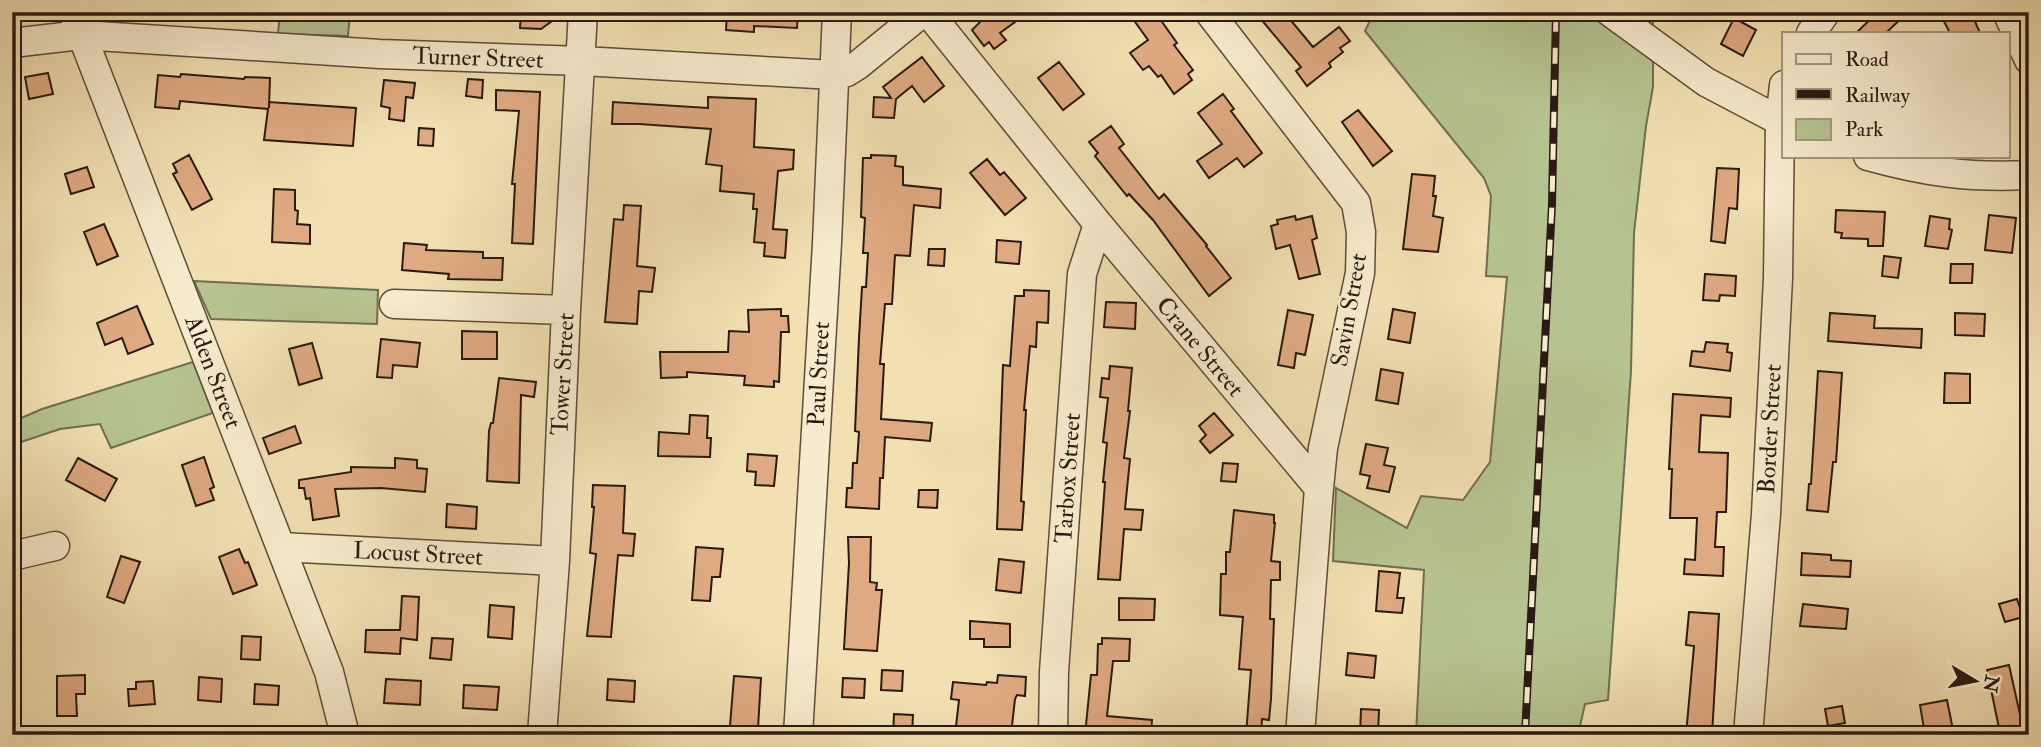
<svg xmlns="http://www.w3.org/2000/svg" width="2041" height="747" font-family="'IM FELL Double Pica',serif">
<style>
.green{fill:#b6c390;stroke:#706e52;stroke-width:2}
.building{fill:#dfa981;stroke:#2a1a13;stroke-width:2}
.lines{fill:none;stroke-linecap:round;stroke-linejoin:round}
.minor-casing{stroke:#5c4c3b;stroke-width:31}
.minor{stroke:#f7ebcd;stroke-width:28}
.rail-casing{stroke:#2a1a13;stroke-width:8}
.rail{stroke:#f7ebcd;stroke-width:5;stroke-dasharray:16;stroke-linecap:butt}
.labels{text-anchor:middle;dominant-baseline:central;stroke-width:5;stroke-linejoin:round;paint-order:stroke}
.street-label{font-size:24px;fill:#2a1a13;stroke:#f7ebcd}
</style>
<rect width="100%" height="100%" fill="#f2e0b2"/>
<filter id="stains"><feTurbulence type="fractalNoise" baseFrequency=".00286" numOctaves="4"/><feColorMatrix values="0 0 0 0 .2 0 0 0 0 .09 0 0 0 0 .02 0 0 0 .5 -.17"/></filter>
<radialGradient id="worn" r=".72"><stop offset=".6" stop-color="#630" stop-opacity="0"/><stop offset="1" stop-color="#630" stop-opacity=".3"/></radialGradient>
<path class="green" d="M280,12H350L348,36L278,34Z
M1374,12H1656L1653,16V87L1646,126L1634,233L1631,371L1608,700L1585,704L1578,735H1416L1424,570L1333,561L1336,488L1407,528L1421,496L1463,500L1490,462L1507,277L1486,276L1491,196L1484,178L1365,31Z
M194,281L378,290L377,324L211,319Z
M193,362L213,413L111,448L100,424L60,429L12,445V422L42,409Z"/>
<path class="building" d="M521,12H544L552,21L541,29L520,28Z
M727,12H798L797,28L754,26V32L726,30Z
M990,12H1008L1015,22L1000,33L1006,40L994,49L989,42L984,46L972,30Z
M1128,12H1155L1177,43L1174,45L1193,70L1188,74L1192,80L1174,94L1161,75L1158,77L1149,66L1143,70L1130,53L1148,40Z
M1255,12H1284L1313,47L1339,27L1350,41L1340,48L1343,52L1329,63L1331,67L1307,86L1296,71L1301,67Z
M1878,12H1908L1886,33H1856Z
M1939,12H1971L1980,33H1950Z
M1734,18L1756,30L1743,56L1721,44Z
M922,57L944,86L924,102L912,86L896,99L894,118L873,117L874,97L891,98L883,87Z
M1059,62L1084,94L1063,110L1038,78Z
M48,73L53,94L29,99L25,77Z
M181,74L244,79L245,77L270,78L269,108V102L356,108L353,146L264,140L268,109L180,101L179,109L155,107L158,75L180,77Z
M468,79L483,80L482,98L466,96Z
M384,80L415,83L413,98L406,97L404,121L389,119L390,108L381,106Z
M496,90L540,92L533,244L512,243L515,184H512L519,111L496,110Z
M1223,94L1234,109L1231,111L1262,153L1244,167L1237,158L1209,178L1197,161L1222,144L1198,113Z
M708,97L756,99L754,147L794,150L793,169L778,171L773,229L787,230L785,258L764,256L765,243L754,242L757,209H753L754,194L720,191L722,166L706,164L711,129L639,124H612L613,102L708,108Z
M1358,110L1392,151L1373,166L1342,122Z
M1111,126L1124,144L1119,148L1159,199L1164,194L1207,245L1206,246L1231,278L1209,296L1153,220L1129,194L1127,196L1095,156L1098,153L1089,142Z
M419,128L434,129L433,146L418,145Z
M189,155L212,199L192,210L173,174L177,172L173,164Z
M871,155L896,156L895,166L903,167V185L941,189L940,208L914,205L910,256L895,255L892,304H885L880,364H884L881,419L932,423L930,441L885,437L883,478H880L879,509L846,507L847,488H852L853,463H857L859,432L855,431L859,338L862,287H866L868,253H863L865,218L861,217L863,158H871Z
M987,159L1000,175L1004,172L1026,198L1005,215L970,173Z
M87,167L94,187L71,194L65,174Z
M1717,168L1739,169L1737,209L1729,208L1725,243L1711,241Z
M1412,174L1435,176L1433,196H1436L1433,216L1443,218L1438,252L1403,249Z
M274,189L295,190V210L298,211L297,224L310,225V244L272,242Z
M624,205L641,206L637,266L655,268L652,292L639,291L637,324L605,322L614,219L623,220Z
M1836,210L1885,212L1883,246H1868V239L1841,238L1842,233L1835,232Z
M1989,215L2016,218L2012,253L1985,250Z
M1295,216L1296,220L1312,216L1317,238L1312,240L1320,274L1299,279L1290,245L1276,249L1271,226L1278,224L1277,220Z
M1930,216L1950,219L1949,229L1952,230L1948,249L1925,246Z
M104,224L118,256L97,265L84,232Z
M997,240L1021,242L1019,264L996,262Z
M404,243L427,245L426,250L483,252V258H503L502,280L448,279L449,274L402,270Z
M929,249H945L944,266L928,265Z
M1884,256L1901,258L1898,278L1882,276Z
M1951,264H1973L1972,283H1950Z
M1705,274L1736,276L1735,296L1720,295L1719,301L1703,300Z
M1024,290L1049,291L1048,323L1037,322L1036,347L1030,346L1024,410H1026L1021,501L1024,502L1022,530L997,529L1003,365L1010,366L1015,296H1024Z
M1106,302L1136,303L1135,329L1104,327Z
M137,306L153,344L128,354L122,338L105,345L97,323Z
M781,309V316H788L789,332H781L779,382L774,381V387L744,385L745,376L687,372V377L661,378L660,352H728L729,331L749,332L748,310Z
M1393,309L1415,313L1410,343L1388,339Z
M1288,310L1313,315L1305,355L1296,353L1294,368L1278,365Z
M1830,313L1875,316L1874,328L1922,329L1921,348L1828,341Z
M1955,313L1985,314L1984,336L1955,335Z
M462,331L497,332V359H462Z
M381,339L420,343L417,367L393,365L392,378L377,377Z
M1706,342L1728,344L1727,352L1732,353L1730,371L1690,366L1692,351L1704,352Z
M312,343L322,378L299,385L289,349Z
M1110,366L1132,368L1128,411H1130L1124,458L1130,459L1125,509L1143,510L1141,530L1124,529L1120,580L1098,579L1105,482H1103L1107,443L1103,442L1108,398L1100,397L1102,378L1109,379Z
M1381,369L1403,373L1398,404L1376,400Z
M1818,371L1842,373L1836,462H1833L1828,512L1807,510L1809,484H1811Z
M1945,373L1970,374V403H1944Z
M499,378L536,382L534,397L521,395L519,483L487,481L489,431L491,423H493Z
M1673,394L1731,398L1730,417L1701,415L1699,452L1728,453L1726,512H1717L1715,547H1724L1723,576L1684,574L1685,559L1695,560L1697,518H1670L1672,469H1669Z
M1214,413L1233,435L1210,453L1200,441L1206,435L1199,426Z
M690,415L708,416L707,438H711L710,457L658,456L659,432L689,434Z
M295,426L301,443L269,454L263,438Z
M1366,444L1388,448L1384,465L1395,467L1389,492L1367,488L1370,476L1360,474Z
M748,454L777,456L774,486L755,485L756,472L747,471Z
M204,457L214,487L210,489L214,500L196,506L182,465Z
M78,458L117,479L105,501L66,480Z
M395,458L417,460V468L427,469L425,492L381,488L335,489L339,516L313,520L310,498L306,499L304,488H299V480L351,472V467L395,468Z
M1223,463L1238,464L1236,482L1221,481Z
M593,485L625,486L623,533L635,534L633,556L618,555L611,637L587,636L596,554L590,553L594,507H592Z
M919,490H938L937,508L918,507Z
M447,504L477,507L476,529L446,527Z
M1234,510L1274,515V523H1275L1271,561L1280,562V580H1271L1270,619H1274L1271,699L1269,720L1262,719L1261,735H1246L1251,670L1239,669L1243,617L1220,615L1221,574H1226V552H1230Z
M848,537H871L870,582L877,583L876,590H882L877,651L844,649L849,563Z
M696,547L723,549L720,577H712L710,601L692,600Z
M239,549L245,563L248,562L257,585L233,594L219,557Z
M1802,553L1831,555V560L1851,561L1850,577L1801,575Z
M121,556L140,562L124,603L107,597Z
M999,559L1024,562L1021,593L996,590Z
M1379,571L1400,573L1397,598H1404L1402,613L1376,611Z
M402,596L419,597L417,640L401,638L400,654L365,652L366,630H400Z
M1119,598L1155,599L1154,620H1119Z
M2017,599L2023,617L2005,622L1999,604Z
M1803,604L1848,609L1846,629L1800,626Z
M490,605L514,607L512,639L488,637Z
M1689,612L1719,614L1712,735H1686L1694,646L1686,645Z
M970,621L1010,624V647H984V639H970Z
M242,636L261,637L260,660L241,659Z
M432,638L453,639L451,660L430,658Z
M1102,638L1130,639L1129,661H1113L1107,716L1152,720L1151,735H1085L1091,675H1097L1098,644H1102Z
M1348,653L1376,656L1374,678L1346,675Z
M2009,665L2023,728L2000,733L1987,670Z
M882,670L903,671L902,691L881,690Z
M85,675V694H76L77,716H57V676Z
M998,675L1026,677L1025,696L1017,695L1015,699L1011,735H955L959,700L951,699L953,682L986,685L987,682L997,683Z
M734,676L761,678L758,728L730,726Z
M199,677L222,679L221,702L198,700Z
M843,678L865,679L864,698L842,697Z
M386,679L421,681L420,705L384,703Z
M608,679L635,681L634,702L607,700Z
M153,681L155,704L129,706L128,689H136V682Z
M255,684L279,686L278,705L254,704Z
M464,685L499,687L497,710L463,708Z
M1947,700L1954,735H1925L1920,705Z
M1842,706L1845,723L1828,726L1825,709Z
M1361,709L1379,710L1378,735H1360Z
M894,714L913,715L912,735H893Z"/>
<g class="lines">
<defs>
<path id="minor" d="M73,12L329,672L345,735
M928,12L1098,224L1319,488L1300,735
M1209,12L1356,203L1361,232L1360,273L1323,448L1319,488
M1610,12L1706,82L1784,123
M2007,12L2029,60
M1811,33L1826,12
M12,43L81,35L380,54L582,61L834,75L847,72L858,65L923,12
M1868,156C1926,172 1968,178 2029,175
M394,304L566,310
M281,547L555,561
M12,556L55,546
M542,735L555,561L566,310L583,12
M798,735L827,243L837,12
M1053,735L1054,672L1082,274L1098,224
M1748,735L1766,514L1778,278L1780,122L1784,85"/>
</defs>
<use href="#minor" class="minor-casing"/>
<use href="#minor" class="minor"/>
<defs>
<path id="rail" d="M1525,735L1552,204L1556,12"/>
</defs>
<use href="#rail" class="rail-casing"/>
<use href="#rail" class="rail"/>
</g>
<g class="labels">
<g class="street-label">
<text transform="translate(478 58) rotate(2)">Turner Street</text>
<text transform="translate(1349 310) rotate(-80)">Savin Street</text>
<text transform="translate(1200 347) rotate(50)">Crane Street</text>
<text transform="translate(213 372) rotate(69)">Alden Street</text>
<text transform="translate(563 374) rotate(-87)">Tower Street</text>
<text transform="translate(819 374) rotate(-87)">Paul Street</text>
<text transform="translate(1770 429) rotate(-87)">Border Street</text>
<text transform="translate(1068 478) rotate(-86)">Tarbox Street</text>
<text transform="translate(418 554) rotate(3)">Locust Street</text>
</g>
</g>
<rect width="2041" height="747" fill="none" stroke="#f2e0b2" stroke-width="42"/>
<rect x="14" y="14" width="2013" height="719" fill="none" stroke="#2a1a13" stroke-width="3.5"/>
<rect x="21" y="21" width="1999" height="705" fill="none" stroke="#2a1a13" stroke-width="2"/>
<rect x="1782" y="32" width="228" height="126" fill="#f7ebcd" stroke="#a59783" stroke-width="2"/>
<rect x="1796" y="54" width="35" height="10" fill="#f7ebcd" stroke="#a59783" stroke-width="2"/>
<text x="1845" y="66" font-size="21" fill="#2a1a13">Road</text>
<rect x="1796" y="89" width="35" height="10" fill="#2a1a13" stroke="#a59783" stroke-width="2"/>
<text x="1845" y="102" font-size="21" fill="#2a1a13">Railway</text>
<rect x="1796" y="119" width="35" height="21" fill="#b6c390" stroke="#a59783" stroke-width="2"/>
<text x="1845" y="136" font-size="21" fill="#2a1a13">Park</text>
<g transform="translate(1975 681) rotate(100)" stroke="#f7ebcd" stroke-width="5" paint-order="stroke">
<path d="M0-5L12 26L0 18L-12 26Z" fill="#2a1a13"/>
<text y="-10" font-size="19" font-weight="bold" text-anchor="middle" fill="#2a1a13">N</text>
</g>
<rect width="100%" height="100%" filter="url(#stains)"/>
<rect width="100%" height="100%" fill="url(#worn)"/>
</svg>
